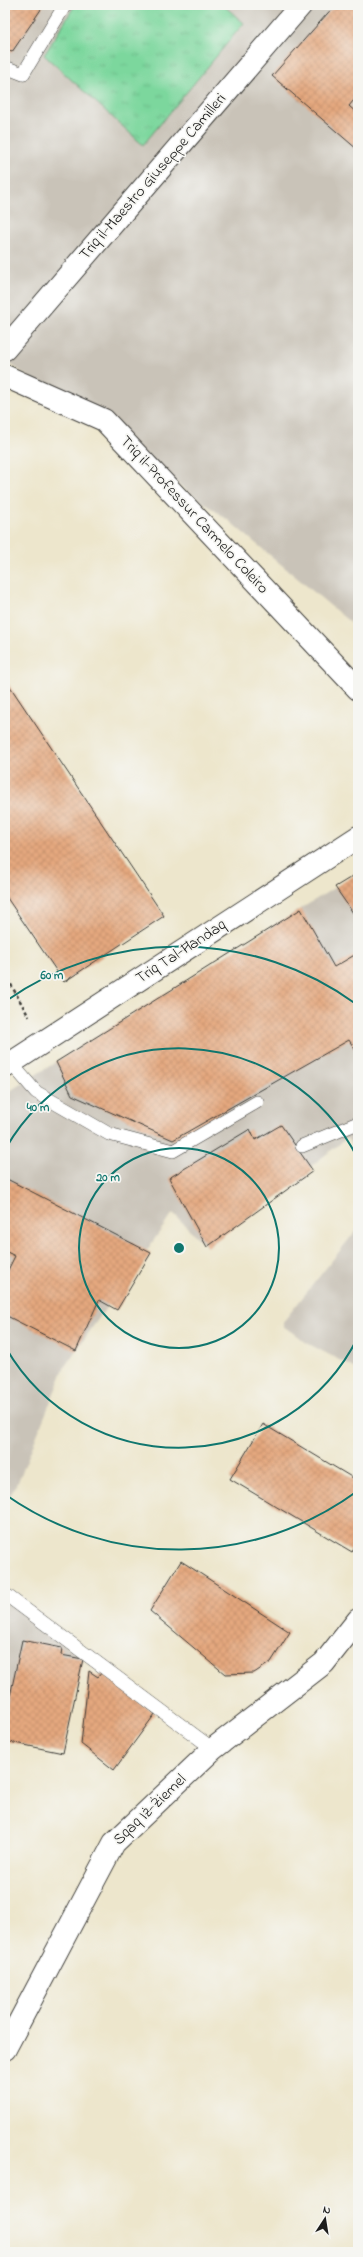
<svg xmlns="http://www.w3.org/2000/svg" width="363" height="2257" font-family="'Indie Flower',sans-serif">
<style>
.industrial{fill:#c9c3b8}
.grass{fill:url(#grass-tufts);stroke:#4c7a5c}
.building{fill:url(#building-cross-hatch)}
.lines{fill:none;stroke-linecap:round;stroke-linejoin:round}
.lane-casing{stroke:#3b3a36;stroke-width:14}
.street-casing{stroke:#3b3a36;stroke-width:24}
.path{stroke:#3b3a36;stroke-width:2.5;stroke-dasharray:3 3;stroke-linecap:butt}
.lane{stroke:#fff;stroke-width:13}
.street{stroke:#fff;stroke-width:22}
.ring{fill:none;stroke:#0f766e;stroke-width:2}
.labels{text-anchor:middle;dominant-baseline:central;stroke-width:3.5;stroke-linejoin:round;paint-order:stroke}
.street-label{font-size:16px;fill:#1c1c1c;stroke:#f6f6f2}
.centre{fill:#0f766e;stroke:#f6f6f2;stroke-width:2}
.ring-label{font-size:12px;text-anchor:middle;font-weight:bold;fill:#0f766e;stroke:#f6f6f2;stroke-width:3.5;stroke-linejoin:round;paint-order:stroke}
</style>
<defs>
<pattern id="grass-tufts" width="24" height="20" patternUnits="userSpaceOnUse"><rect width="24" height="20" fill="#7cd79d"/><path d="M3 7l-1-3M5 7V3M7 7l1-3M15 17l-1-3M17 17v-4M19 17l1-3" fill="none" stroke="#6bb887"/></pattern>
<pattern id="building-cross-hatch" width="8" height="8" patternUnits="userSpaceOnUse"><rect width="8" height="8" fill="#e4a77e"/><path d="M0 0l8 8M0 8l8-8" fill="none" stroke="#c38f6c"/></pattern>
</defs>
<rect width="100%" height="100%" fill="#f6f6f2"/>
<filter id="ink" filterUnits="userSpaceOnUse"><feTurbulence type="fractalNoise" baseFrequency=".025" numOctaves="2"/><feDisplacementMap in="SourceGraphic" scale="8" xChannelSelector="R" yChannelSelector="G"/><feConvolveMatrix kernelMatrix="1 2 1 2 8 2 1 2 1" color-interpolation-filters="sRGB"/></filter>
<filter id="wash" filterUnits="userSpaceOnUse"><feTurbulence type="fractalNoise" baseFrequency=".012" numOctaves="4" result="noise"/><feDisplacementMap in="SourceGraphic" scale="16" xChannelSelector="R" yChannelSelector="G"/><feGaussianBlur stdDeviation="0.9" result="paint"/><feColorMatrix in="noise" values="0 0 0 0 0 0 0 0 0 0 0 0 0 0 0 0 0 1.4 0 .05"/><feComposite in="paint" operator="in"/></filter>
<g filter="url(#wash)">
<rect width="100%" height="100%" fill="#ede6cc"/>
<path class="industrial" d="M5,5H358V629L228,520L5,360Z
M358,873V1154L347,1138L207,1247L173,1213L65,1366L18,1482L5,1504V1094Z
M358,1228V1370L307,1343L283,1326V1322Z
M5,1597L83,1659L63,1753L5,1741Z"/>
<path class="grass" d="M75,5H223L244,23L143,145L44,55Z"/>
<g id="blocks">
<path class="building" d="M5,5H44L12,52L5,49Z
M335,5H358V95L349,106L358,114V150L272,76Z
M5,679L164,916L64,982L5,895Z
M358,873V920L335,887Z
M301,909L334,967L358,953V1054L349,1040L173,1140L72,1095L56,1062Z
M281,1125L313,1171L207,1247L169,1178L250,1129L255,1140Z
M5,1178L151,1253L117,1310L99,1300L76,1351L5,1315V1276L15,1256L5,1251Z
M263,1424L358,1481V1542L352,1552L230,1479Z
M181,1561L290,1632L271,1662L254,1673L225,1674L150,1611Z
M22,1640L62,1648L61,1655L83,1659L63,1753L5,1741V1720Z
M89,1671L98,1677L102,1672L155,1714L114,1770L81,1744Z"/>
</g>
</g>
<g filter="url(#ink)">
<use href="#blocks" fill-opacity="0" stroke="#3b3a36" stroke-width="1"/>
<g class="lines">
<defs>
<path id="lane" d="M5,67L23,74L65,5
M11,1063L36,1092L109,1134L173,1151L257,1102
M302,1146L358,1123
M5,1594L213,1749"/>
<path id="street" d="M5,349L301,5
M5,376L104,420L358,689
M5,1067L358,837
M5,2049L114,1843L213,1749L324,1663L358,1620"/>
</defs>
<use href="#lane" class="lane-casing"/>
<use href="#street" class="street-casing"/>
<path class="path" d="M5,974L29,1017"/>
<use href="#lane" class="lane"/>
<use href="#street" class="street"/>
</g>
</g>
<g class="ring">
<circle cx="179" cy="1248" r="100"/>
<path d="M358 1337A200 200 0 0 1 6 1348M6 1148A200 200 0 0 1 358 1159"/>
<path d="M356 1492A301 301 0 0 1 6 1495M6 1001A301 301 0 0 1 356 1004"/>
</g>
<g class="labels">
<g class="street-label">
<text transform="translate(153 177) rotate(-49)">Triq il-Maestro Giuseppe Camilleri</text>
<text transform="translate(194 515) rotate(47)">Triq il-Professur Carmelo Coleiro</text>
<text transform="translate(181 952) rotate(-33)">Triq Tal-Ħandaq</text>
<text transform="translate(150 1810) rotate(-44)">Sqaq Iż-Żiemel</text>
</g>
</g>
<circle cx="179" cy="1248" r="6" class="centre"/>
<g class="ring-label">
<text x="52" y="979">60 m</text>
<text x="38" y="1111">40 m</text>
<text x="108" y="1181">20 m</text>
</g>
<rect width="363" height="2257" fill="none" stroke="#f6f6f2" stroke-width="20"/>
<g transform="translate(325 2219) rotate(12)" stroke="#f6f6f2" stroke-width="3" paint-order="stroke">
<path d="M0-3L7 15L0 10L-7 15Z" fill="#1c1c1c"/>
<text y="-6" font-size="11" font-weight="bold" text-anchor="middle" fill="#1c1c1c">N</text>
</g>
</svg>
